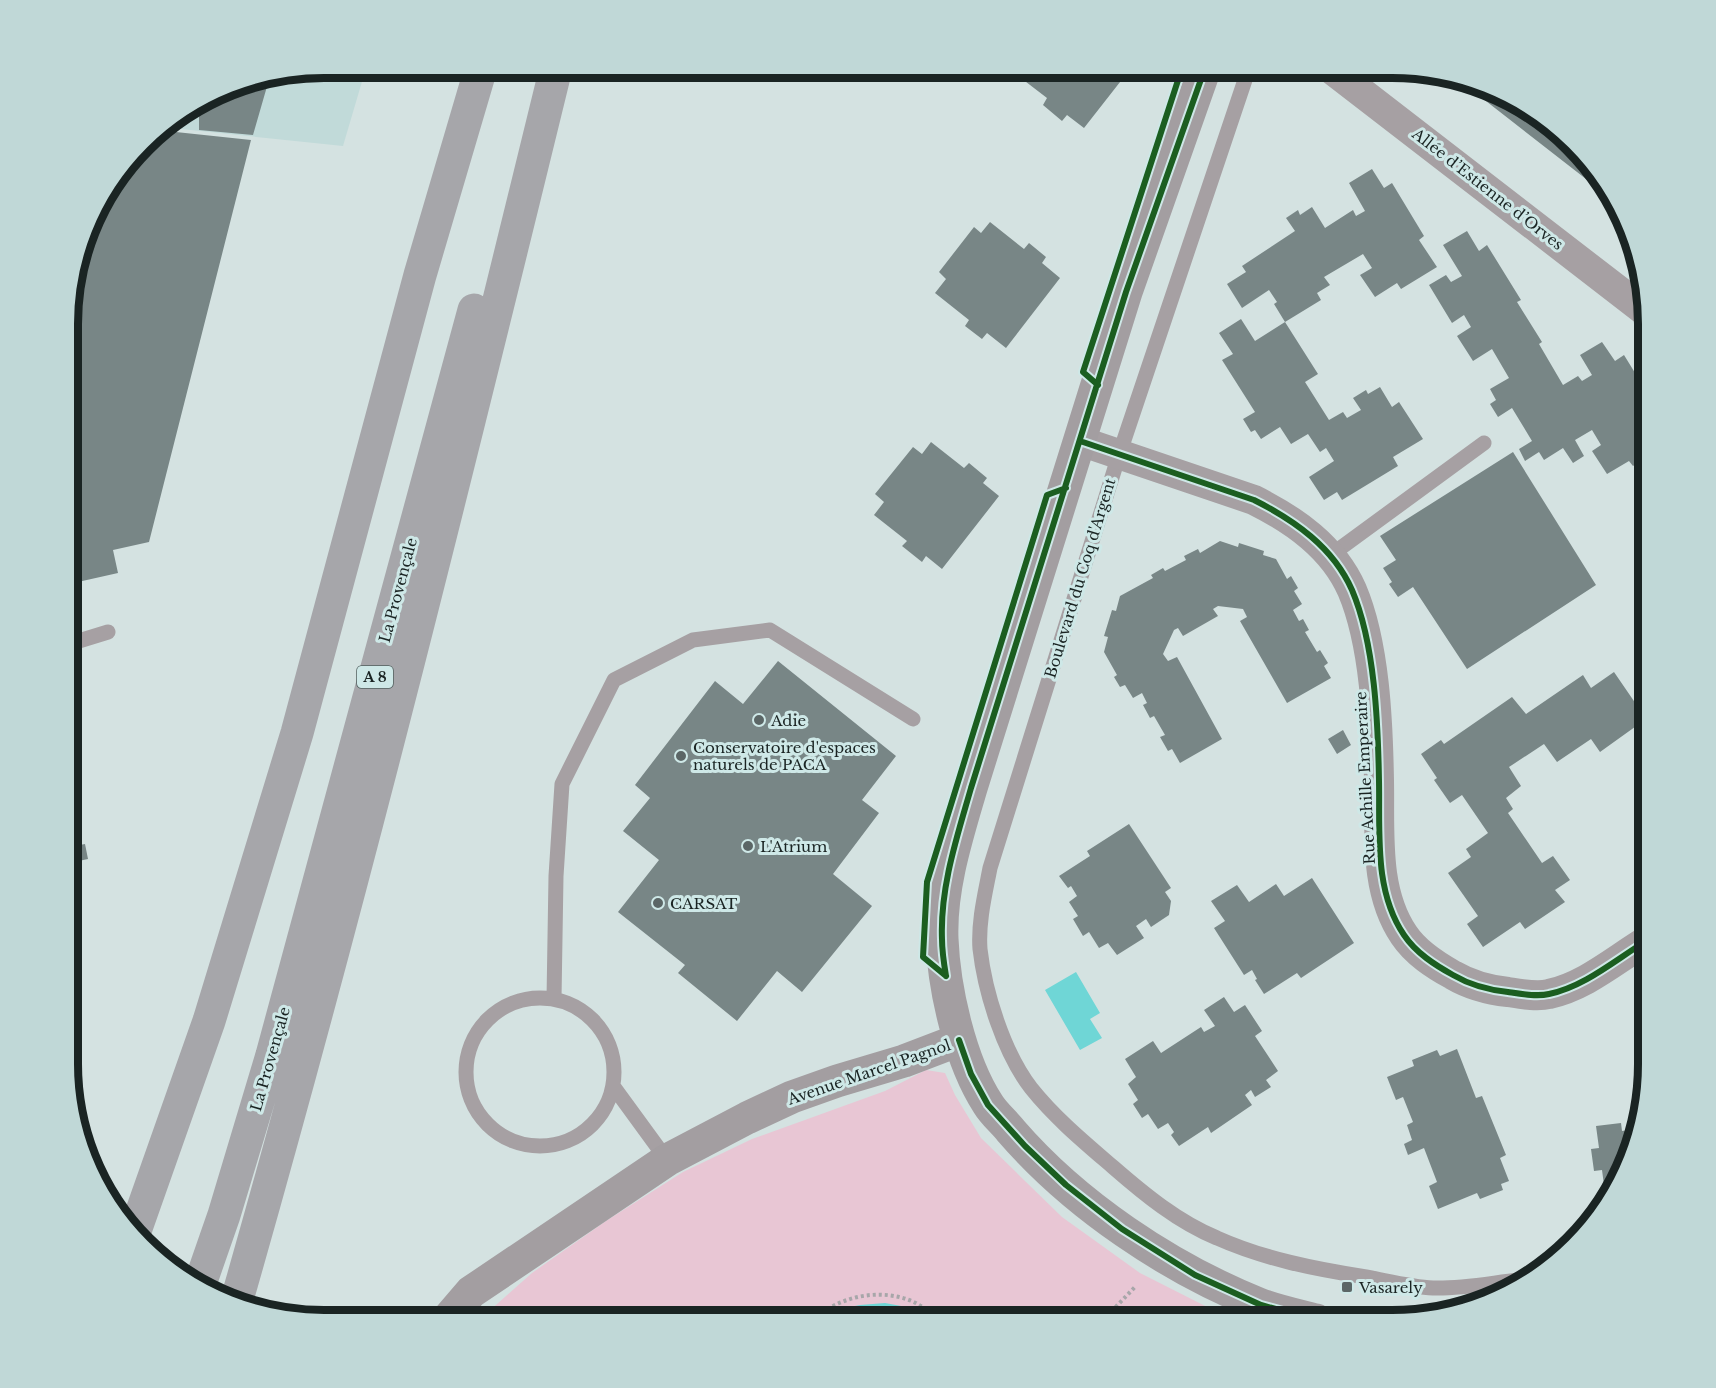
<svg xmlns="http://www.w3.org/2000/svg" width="1716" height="1388" font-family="'Libre Baskerville',serif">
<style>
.built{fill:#c1dad9}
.green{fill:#e8c6d4}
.water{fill:#6fd6d6}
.building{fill:#788686}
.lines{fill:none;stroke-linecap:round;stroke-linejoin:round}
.path{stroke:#a7a6a9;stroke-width:4;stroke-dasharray:3 3;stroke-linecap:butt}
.lane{stroke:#a6a0a3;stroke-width:15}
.street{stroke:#a6a0a3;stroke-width:30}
.secondary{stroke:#a39ea1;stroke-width:33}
.highway{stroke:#a6a6aa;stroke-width:33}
.cycleway-casing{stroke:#cee8e7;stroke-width:10}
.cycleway{stroke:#1b5e20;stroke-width:6}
.poi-dot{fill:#5b6666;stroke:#cee8e7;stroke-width:2}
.labels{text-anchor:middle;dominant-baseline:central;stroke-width:6;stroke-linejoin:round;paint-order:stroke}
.shield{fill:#cee8e7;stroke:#505f5e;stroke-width:1.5}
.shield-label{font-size:14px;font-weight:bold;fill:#1a2423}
.street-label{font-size:15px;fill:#1a2423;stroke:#cee8e7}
.poi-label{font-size:15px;fill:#1a2423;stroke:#cee8e7;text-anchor:start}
.rim{fill:none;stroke:#1a2423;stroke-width:8}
</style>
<rect width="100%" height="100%" fill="#d4e2e1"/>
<path class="built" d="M324,68H366L343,146L162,127L241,81Z"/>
<path class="green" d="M926,1070L945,1073L955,1095L981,1138L1062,1217L1140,1273L1223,1315L1244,1320H479L532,1273L606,1221L683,1172L752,1139L885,1091Z"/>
<path class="water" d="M1076,972L1100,1013L1090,1019L1102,1038L1080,1050L1045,990Z
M885,1303L912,1308L932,1320H824L840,1309L860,1305Z"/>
<path class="building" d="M1014,68H1131L1084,128L1067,115L1062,121L1043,105L1047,98L1013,72L1012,71Z
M270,76L253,135L199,130V106L241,81Z
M1459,80L1490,87L1561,131L1596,177L1595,186Z
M157,130L251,140L149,542L113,550L118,573L69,584L70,291L102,196Z
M1372,169L1384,188L1392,183L1424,236L1419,240L1437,267L1401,289L1397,283L1375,297L1360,275L1372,268L1363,254L1324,277L1330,285L1317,293L1321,300L1285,322L1274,304L1277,302L1269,290L1242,308L1227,284L1246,272L1242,266L1295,231L1286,218L1298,210L1300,215L1312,207L1325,228L1353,210L1356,216L1365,211L1349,183Z
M990,222L1024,249L1029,243L1046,257L1042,263L1060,278L1006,348L987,333L982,339L965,326L969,320L935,293L946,279L939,272L974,227L981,233Z
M1467,231L1479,251L1487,245L1521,300L1517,302L1542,342L1539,344L1563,385L1578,376L1582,381L1592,375L1580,355L1602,342L1615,361L1624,355L1648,394V455L1633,466L1629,461L1607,474L1592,451L1601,445L1592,430L1575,440L1584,456L1573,463L1563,448L1544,460L1539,452L1525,461L1519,449L1532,441L1512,408L1498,417L1490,404L1496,400L1490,389L1509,378L1492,349L1473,361L1457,336L1471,327L1464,315L1452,323L1429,285L1446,275L1451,282L1462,276L1443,245Z
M1241,319L1255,341L1285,322L1318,374L1305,382L1329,420L1343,412L1347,418L1361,410L1353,398L1366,390L1368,394L1380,387L1392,407L1399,402L1423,439L1393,457L1398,466L1342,500L1337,492L1324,500L1309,477L1334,461L1326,448L1320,452L1308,434L1291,444L1280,427L1261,439L1255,430L1251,432L1243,419L1255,412L1222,360L1233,354L1219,333Z
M931,442L964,468L969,463L987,478L983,483L999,496L942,569L926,556L922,562L902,546L907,541L874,515L884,502L875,494L913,447L922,454Z
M1513,452L1596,585L1467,669L1413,587L1398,597L1389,584L1392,582L1383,568L1396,560L1380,536Z
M1220,541L1238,547L1239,543L1264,551L1263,555L1276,559L1287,579L1291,576L1298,588L1294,591L1302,604L1293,610L1299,621L1303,619L1309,630L1305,632L1317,652L1320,650L1328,663L1324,666L1331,678L1287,703L1240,621L1247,617L1243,609L1218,606L1213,609L1218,616L1183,636L1178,628L1174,630L1163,654L1168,661L1177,657L1222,739L1180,763L1172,749L1168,751L1160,737L1165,735L1154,716L1150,718L1143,705L1147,703L1142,693L1133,698L1125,685L1120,687L1114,677L1117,675L1104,652L1108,637L1104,636L1112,610L1116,611L1120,596L1153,578L1151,575L1163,568L1165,571L1186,560L1184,556L1198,549L1200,553Z
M778,661L896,756L862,800L879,813L833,874L872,906L802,992L777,971L737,1021L678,973L685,965L618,912L659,860L623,831L650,798L635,785L715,681L743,704Z
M1614,672L1638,707L1648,700V723L1646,719L1600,752L1591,739L1557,762L1544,744L1509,767L1521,786L1506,798L1513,809L1508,813L1542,863L1553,856L1570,880L1555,890L1565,902L1525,929L1520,922L1483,947L1467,924L1478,916L1448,873L1471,857L1466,849L1488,833L1462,795L1450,803L1434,780L1437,778L1421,754L1441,740L1444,744L1512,697L1526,714L1583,675L1591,688Z
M1343,730L1351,745L1337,754L1328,739Z
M1129,824L1171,888L1165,892L1171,901L1169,915L1151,927L1146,919L1136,926L1144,938L1117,955L1108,943L1099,948L1089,932L1083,936L1073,919L1078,916L1069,902L1077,896L1071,886L1068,888L1059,876L1090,856L1087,851Z
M85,844L88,859L69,863V847Z
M1312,878L1354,943L1301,978L1297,973L1264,994L1255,980L1257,979L1252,970L1244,975L1214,928L1225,921L1211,901L1237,885L1249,902L1276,884L1284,896Z
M1224,997L1234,1012L1245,1005L1262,1031L1255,1036L1278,1071L1266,1080L1271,1087L1255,1097L1251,1090L1245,1095L1252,1105L1211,1133L1208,1127L1179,1146L1171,1135L1174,1132L1168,1123L1158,1129L1148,1114L1142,1118L1133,1104L1138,1100L1128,1084L1136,1077L1125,1059L1153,1041L1161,1053L1201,1027L1204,1032L1215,1026L1204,1010Z
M1457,1049L1476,1098L1482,1096L1506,1155L1500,1158L1509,1181L1501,1184L1503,1190L1480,1199L1477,1193L1438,1209L1429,1186L1437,1182L1424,1148L1408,1155L1404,1144L1412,1140L1407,1125L1413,1122L1403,1097L1396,1100L1387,1077L1414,1066L1412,1060L1437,1050L1440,1056Z
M1621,1123L1622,1131L1637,1129L1629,1162L1606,1200L1602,1170L1594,1171L1591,1149L1599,1148L1596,1126Z"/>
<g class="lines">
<path class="path" d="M813,1320C838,1297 877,1288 909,1300C918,1303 926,1310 934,1314C940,1316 946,1318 952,1320
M1103,1320L1135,1287"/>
<path class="lane" d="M1249,68L1119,455L990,868C985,894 978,922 980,949C985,993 1004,1053 1031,1088C1055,1118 1084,1142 1113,1167C1144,1194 1178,1222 1217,1238C1264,1259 1315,1269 1366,1277C1388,1281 1411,1287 1433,1288C1461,1289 1491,1283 1519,1280
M1331,555L1484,443
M69,644L108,632
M466 1072a74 74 0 1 1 148 0a74 74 0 1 1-148 0Z
M554,999L556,876L562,784L614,680L693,640L770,630L913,719
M613,1086L667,1160"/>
<path class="street" d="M1330,68L1645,311
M1080,441L1254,500C1294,520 1333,547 1352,590C1375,644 1378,723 1379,781C1380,833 1374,891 1404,935C1416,953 1435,965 1453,975C1470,985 1489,990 1508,992C1521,994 1537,997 1549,994C1586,986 1616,959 1648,940"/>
<path class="secondary" d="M1205,68L1126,292L971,788C957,836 940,888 942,939C944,989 960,1061 988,1104C994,1114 1004,1122 1011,1131C1075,1205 1169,1268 1259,1304C1277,1311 1297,1315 1316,1320
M447,1320L471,1292L667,1160L747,1118L792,1097L837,1081L904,1061L959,1040"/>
<path class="highway" d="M135,1231L209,1021L297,733L420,275L481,68
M200,1284L224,1215L272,1055L474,310
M236,1303C353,894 455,481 556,68"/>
<defs>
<path id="cycleway" d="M1098,385L1083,372L1182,68
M1080,441L1254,500C1294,520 1333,547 1352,590C1375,644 1378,723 1379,781C1380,833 1374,891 1404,935C1416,953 1435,965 1453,975C1470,985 1489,990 1508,992C1521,994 1537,997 1549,994C1586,986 1616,959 1648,940
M946,976C944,964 942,951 942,939C940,887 957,837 971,788L1126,292L1205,68
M946,976L923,957L927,882L1047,495L1066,488
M959,1040L971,1074L988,1105L1025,1146L1066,1185L1122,1229L1195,1275L1261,1305L1316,1320"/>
</defs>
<use href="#cycleway" class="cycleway-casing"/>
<use href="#cycleway" class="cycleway"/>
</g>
<g class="poi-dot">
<circle cx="759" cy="720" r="6"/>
<circle cx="681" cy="756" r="6"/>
<circle cx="748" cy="846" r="6"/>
<circle cx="658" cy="903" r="6"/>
<rect x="1341" y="1281" width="12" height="12" rx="3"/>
</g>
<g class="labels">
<rect class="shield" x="357" y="666" width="36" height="22" rx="4.5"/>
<g class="shield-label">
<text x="375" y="677">A 8</text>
</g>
<g class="street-label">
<text transform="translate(1488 189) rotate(38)">Allée d’Estienne d’Orves</text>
<text transform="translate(1080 578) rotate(-73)">Boulevard du Coq d'Argent</text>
<text transform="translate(398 590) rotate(-75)">La Provençale</text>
<text transform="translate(1365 778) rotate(-93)">Rue Achille Emperaire</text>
<text transform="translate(270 1059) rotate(-74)">La Provençale</text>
<text transform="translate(869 1072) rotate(-19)">Avenue Marcel Pagnol</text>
</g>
<g class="poi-label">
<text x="771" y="720">Adie</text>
<text x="693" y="747">Conservatoire d'espaces<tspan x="693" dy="17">naturels de PACA</tspan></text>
<text x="760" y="846">L'Atrium</text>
<text x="670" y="903">CARSAT</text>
<text x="1359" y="1287">Vasarely</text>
</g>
</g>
<path d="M0 0H1716V1388H0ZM324 78H1392A246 246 0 0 1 1638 324V1064A246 246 0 0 1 1392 1310H324A246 246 0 0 1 78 1064V324A246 246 0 0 1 324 78Z" fill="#c0d8d7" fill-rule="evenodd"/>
<path class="rim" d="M324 78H1392A246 246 0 0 1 1638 324V1064A246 246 0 0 1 1392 1310H324A246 246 0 0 1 78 1064V324A246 246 0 0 1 324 78Z"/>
</svg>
